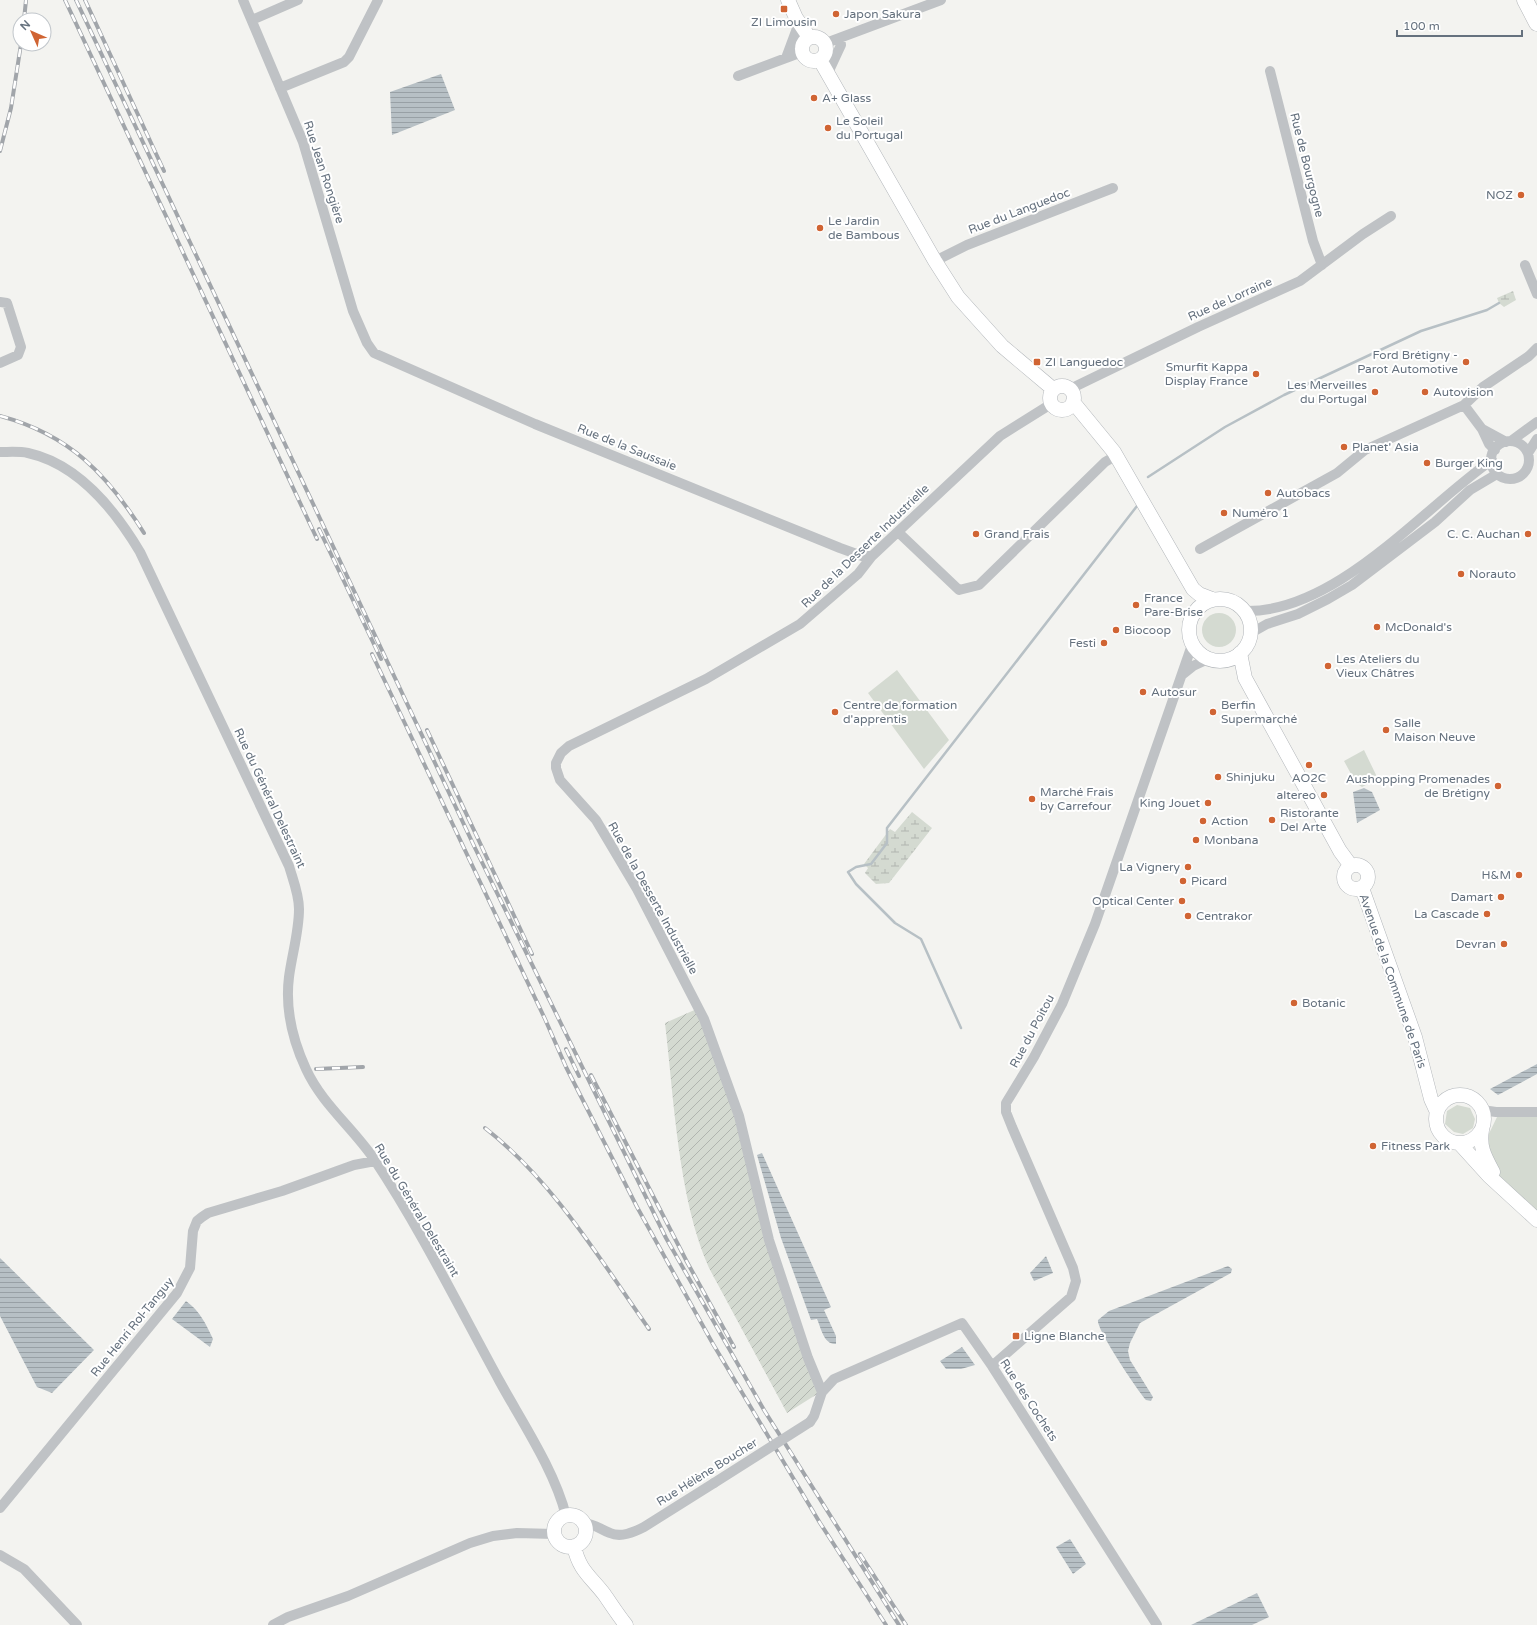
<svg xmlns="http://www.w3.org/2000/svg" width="1537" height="1625" font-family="'Varela Round',sans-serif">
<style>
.grass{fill:#d4dad1}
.wetland{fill:url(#wetland-marsh)}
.garden{fill:url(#garden-furrows)}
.water{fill:url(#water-rules)}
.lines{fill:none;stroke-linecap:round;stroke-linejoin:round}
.stream{stroke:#b7c0c5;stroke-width:2.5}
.secondary-casing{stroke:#b2b6ba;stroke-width:15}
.primary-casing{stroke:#b3b6b9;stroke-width:17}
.street{stroke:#bfc2c5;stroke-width:10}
.secondary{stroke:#fff;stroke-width:14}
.primary{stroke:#fff;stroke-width:16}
.rail-casing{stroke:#a1a5aa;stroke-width:4}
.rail{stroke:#fff;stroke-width:2.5;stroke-dasharray:8;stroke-linecap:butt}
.street-bridge{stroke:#bfc2c5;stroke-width:10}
.poi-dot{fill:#d06433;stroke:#fff;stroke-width:1.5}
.labels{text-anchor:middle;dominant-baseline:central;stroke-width:4;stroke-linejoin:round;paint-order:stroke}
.poi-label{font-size:12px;fill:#65717e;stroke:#fff;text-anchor:start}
.street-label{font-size:12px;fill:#65717e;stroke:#fff}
</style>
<defs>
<pattern id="wetland-marsh" width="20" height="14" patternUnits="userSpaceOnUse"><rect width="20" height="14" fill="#d4dad1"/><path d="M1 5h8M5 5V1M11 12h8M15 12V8" fill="none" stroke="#b0b5af"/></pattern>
<pattern id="garden-furrows" width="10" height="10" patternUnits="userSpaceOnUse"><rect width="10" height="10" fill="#d4dad1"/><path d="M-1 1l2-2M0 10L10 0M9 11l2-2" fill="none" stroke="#b0b5af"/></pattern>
<pattern id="water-rules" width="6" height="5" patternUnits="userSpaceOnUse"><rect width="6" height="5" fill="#b7c0c5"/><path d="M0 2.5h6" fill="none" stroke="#98a0a5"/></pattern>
</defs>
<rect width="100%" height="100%" fill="#f3f3f0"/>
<path class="grass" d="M1202 630a17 17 0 1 1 34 0a17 17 0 1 1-34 0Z
M897,670L949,740L924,769L868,693Z
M1364,750L1378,779L1362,787L1356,783L1344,761Z
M1457,1105L1470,1108L1475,1119L1473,1128L1463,1134L1454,1132L1445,1124L1447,1111Z
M1537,1114V1217L1494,1172L1483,1146L1497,1117Z"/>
<path class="wetland" d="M1513,291L1516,300L1504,307L1499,303L1497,298Z
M912,812L932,828L889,883L876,884L865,873L868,868L864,864L890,829L895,832Z"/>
<path class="garden" d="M699,1008L733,1093L769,1240L822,1391L787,1413L709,1268C678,1198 674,1099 665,1023Z"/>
<path class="water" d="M441,74L455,110L392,135L390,92Z
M1364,788L1372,792L1380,810L1357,823L1353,792Z
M1537,1064V1074L1498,1095L1490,1089Z
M762,1153L831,1307L824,1310L836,1336V1344C824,1345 821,1328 817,1319L811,1320L781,1238L757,1155Z
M1046,1256L1053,1273L1034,1281L1030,1273Z
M0,1258L94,1350L52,1393L37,1387L0,1316Z
M1228,1266L1232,1269L1231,1273L1140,1323L1130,1343L1128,1351L1130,1360L1153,1397L1151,1401L1146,1400C1138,1391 1096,1329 1098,1320L1109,1311Z
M186,1301C200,1311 206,1324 213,1339L210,1347L172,1319Z
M962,1347L975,1365L961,1369H946L940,1361Z
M1070,1539L1086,1564L1073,1574L1056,1547Z
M1257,1593L1269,1617L1252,1625H1191Z"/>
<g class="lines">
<path class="stream" d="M1148,477L1225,427L1284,395L1421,331L1487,310L1499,303
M961,1028L921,939L895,923L856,884L848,872L856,867L871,864L887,843V828L1137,506"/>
<defs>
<path id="secondary" d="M788,0L796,18L809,37
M802 49a12 12 0 1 1 24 0a12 12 0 1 1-24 0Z
M820,60L935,261L958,297L1002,346L1053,389
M1050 398a12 12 0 1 1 24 0a12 12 0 1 1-24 0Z
M1073,402L1114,452L1193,589L1199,594L1212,599
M1189 630a31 31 0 1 1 62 0a31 31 0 1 1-62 0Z
M1240,653L1245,678L1340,851L1351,866
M1344 877a12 12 0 1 1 24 0a12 12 0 1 1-24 0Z
M1362,888L1415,1037L1431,1099L1437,1112
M1436 1119a24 24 0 1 1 48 0a24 24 0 1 1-48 0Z
M1482,1130C1479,1147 1485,1157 1493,1172
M1460,1144L1489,1176L1537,1220
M554 1531a16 16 0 1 1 32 0a16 16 0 1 1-32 0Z
M574,1546C579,1570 590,1576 604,1594C611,1604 618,1615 626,1625"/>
<path id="primary" d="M1525,0L1537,23"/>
</defs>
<use href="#secondary" class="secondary-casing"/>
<use href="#primary" class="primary-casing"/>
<path class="street" d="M243,0L303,142L353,311L367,343L374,353L535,424L840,548L862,556H872
M252,20L298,0
M826,43L941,0
M786,58L799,23
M1270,71L1313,241L1322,265
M828,73L841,45L840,38
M738,76L802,52
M280,88L344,62L349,57L378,0
M935,261L967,245L1113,188
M1525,265L1537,294
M0,302L7,303L21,347L18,355L0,363
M1070,389L1198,327L1300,281L1363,234L1391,216
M1464,405L1482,429L1489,444L1495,450
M1482,429L1506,442
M1511,441L1537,422
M1491 460a19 19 0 1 1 38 0a19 19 0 1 1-38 0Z
M0,452C9,452 19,451 28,453C78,464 115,510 140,552L289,866C293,880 299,894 299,909C299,932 292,954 289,977C285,1009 293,1041 306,1069C322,1104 353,1128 374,1159C421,1230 459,1307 500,1382C522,1422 555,1471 566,1516
M1528,453L1537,439
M898,532L959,590L979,585L1105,462L1117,455
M1200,549L1337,473L1365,450L1464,405L1483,387L1529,356L1537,348
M1245,611C1336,613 1422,509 1492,460
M1251,633L1267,624L1298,614L1328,599L1352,585L1435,522L1470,490L1497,474
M1183,674L1193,666L1208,659
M1482,1110L1496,1112H1537
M992,1366L1071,1297L1076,1281L1073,1268L1012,1127L1006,1112V1103L1034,1057L1062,1004L1095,924L1192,645
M822,1392L808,1358L769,1240L739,1116L704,1019L637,889L596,820L560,780L556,768V763L561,753L569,746L706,679L800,624L858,574L872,556L1000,436L1051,404
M810,1422L814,1416L822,1392L834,1379L962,1323L992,1366L1157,1625
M0,1508L177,1293L190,1268L193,1231L197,1221L202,1217L208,1213L282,1191L354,1165L375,1161
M583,1523C596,1524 599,1529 610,1533C621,1538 634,1532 644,1527L714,1483
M0,1555L24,1569L77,1625
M273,1625L288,1617L348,1596L470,1543L493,1536L517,1533L554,1534"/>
<use href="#secondary" class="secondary"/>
<use href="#primary" class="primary"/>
<defs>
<path id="rail" d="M65,0L317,539
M76,0L475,848L666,1238L764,1410L899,1625
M85,0L164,171
M24,20L26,0
M0,151L11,108L21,44
M0,416C70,435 107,474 144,533
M319,529L381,659
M372,654L545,1019L566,1067L637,1207L713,1344L820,1523L886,1625
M427,730L532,954
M566,1049L579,1076
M316,1069L363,1067
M591,1075L687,1262L734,1347
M485,1128C554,1182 599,1258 649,1329
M860,1554L906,1625"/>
</defs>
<use href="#rail" class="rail-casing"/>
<use href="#rail" class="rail"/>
<path class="street-bridge" d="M714,1483L810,1422"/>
</g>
<g class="poi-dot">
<rect x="780" y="5" width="8" height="8" rx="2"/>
<circle cx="836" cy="14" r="4"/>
<circle cx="814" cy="98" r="4"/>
<circle cx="828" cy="128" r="4"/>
<circle cx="1521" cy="195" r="4"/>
<circle cx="820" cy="228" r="4"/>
<rect x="1033" y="358" width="8" height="8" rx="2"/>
<circle cx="1466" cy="362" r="4"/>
<circle cx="1256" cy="374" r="4"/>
<circle cx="1375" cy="392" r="4"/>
<circle cx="1425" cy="392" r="4"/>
<circle cx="1344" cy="447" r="4"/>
<circle cx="1427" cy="463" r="4"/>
<circle cx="1268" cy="493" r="4"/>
<circle cx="1224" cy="513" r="4"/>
<circle cx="976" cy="534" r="4"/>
<circle cx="1528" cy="534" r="4"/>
<circle cx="1461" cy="574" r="4"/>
<circle cx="1136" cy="605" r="4"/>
<circle cx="1377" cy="627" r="4"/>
<circle cx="1116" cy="630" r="4"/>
<circle cx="1104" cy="643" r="4"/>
<circle cx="1328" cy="666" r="4"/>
<circle cx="1143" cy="692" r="4"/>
<circle cx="835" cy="712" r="4"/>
<circle cx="1213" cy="712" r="4"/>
<circle cx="1386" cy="730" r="4"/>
<circle cx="1309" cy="765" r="4"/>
<circle cx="1218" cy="777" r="4"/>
<circle cx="1498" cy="786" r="4"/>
<circle cx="1324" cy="795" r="4"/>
<circle cx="1032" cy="799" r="4"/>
<circle cx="1208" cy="803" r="4"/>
<circle cx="1272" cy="820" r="4"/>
<circle cx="1203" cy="821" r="4"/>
<circle cx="1196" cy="840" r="4"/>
<circle cx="1188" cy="867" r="4"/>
<circle cx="1519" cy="875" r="4"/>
<circle cx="1183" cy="881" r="4"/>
<circle cx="1501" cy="897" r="4"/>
<circle cx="1182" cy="901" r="4"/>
<circle cx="1487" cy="914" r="4"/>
<circle cx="1188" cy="916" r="4"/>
<circle cx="1504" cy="944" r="4"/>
<circle cx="1294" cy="1003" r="4"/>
<circle cx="1373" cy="1146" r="4"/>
<rect x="1012" y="1332" width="8" height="8" rx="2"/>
</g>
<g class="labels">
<g class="poi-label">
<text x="844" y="14">Japon Sakura</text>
<text x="784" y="22" text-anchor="middle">ZI Limousin</text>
<text x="822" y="98">A+ Glass</text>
<text x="836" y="121">Le Soleil<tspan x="836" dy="14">du Portugal</tspan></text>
<text x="1513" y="195" text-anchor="end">NOZ</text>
<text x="828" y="221">Le Jardin<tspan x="828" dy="14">de Bambous</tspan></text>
<text x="1458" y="355" text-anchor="end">Ford Brétigny -<tspan x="1458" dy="14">Parot Automotive</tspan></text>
<text x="1045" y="362">ZI Languedoc</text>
<text x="1248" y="367" text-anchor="end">Smurfit Kappa<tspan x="1248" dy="14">Display France</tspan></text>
<text x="1367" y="385" text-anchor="end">Les Merveilles<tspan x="1367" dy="14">du Portugal</tspan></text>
<text x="1433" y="392">Autovision</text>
<text x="1352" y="447">Planet' Asia</text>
<text x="1435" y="463">Burger King</text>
<text x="1276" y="493">Autobacs</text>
<text x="1232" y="513">Numéro 1</text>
<text x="984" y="534">Grand Frais</text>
<text x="1520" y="534" text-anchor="end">C. C. Auchan</text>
<text x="1469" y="574">Norauto</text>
<text x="1144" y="598">France<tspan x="1144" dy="14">Pare-Brise</tspan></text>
<text x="1385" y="627">McDonald's</text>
<text x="1124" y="630">Biocoop</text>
<text x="1096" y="643" text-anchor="end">Festi</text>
<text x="1336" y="659">Les Ateliers du<tspan x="1336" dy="14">Vieux Châtres</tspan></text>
<text x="1151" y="692">Autosur</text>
<text x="843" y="705">Centre de formation<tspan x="843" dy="14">d'apprentis</tspan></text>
<text x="1221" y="705">Berfin<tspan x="1221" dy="14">Supermarché</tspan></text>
<text x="1394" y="723">Salle<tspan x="1394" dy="14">Maison Neuve</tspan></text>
<text x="1226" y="777">Shinjuku</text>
<text x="1309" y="778" text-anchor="middle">AO2C</text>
<text x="1490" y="779" text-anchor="end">Aushopping Promenades<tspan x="1490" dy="14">de Brétigny</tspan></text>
<text x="1040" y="792">Marché Frais<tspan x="1040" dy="14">by Carrefour</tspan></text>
<text x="1316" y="795" text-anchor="end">altereo</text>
<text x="1200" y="803" text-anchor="end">King Jouet</text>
<text x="1280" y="813">Ristorante<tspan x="1280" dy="14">Del Arte</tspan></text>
<text x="1211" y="821">Action</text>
<text x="1204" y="840">Monbana</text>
<text x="1180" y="867" text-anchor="end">La Vignery</text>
<text x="1511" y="875" text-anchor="end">H&amp;M</text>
<text x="1191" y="881">Picard</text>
<text x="1493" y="897" text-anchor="end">Damart</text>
<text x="1174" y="901" text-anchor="end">Optical Center</text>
<text x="1479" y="914" text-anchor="end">La Cascade</text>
<text x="1196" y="916">Centrakor</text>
<text x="1496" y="944" text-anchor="end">Devran</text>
<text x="1302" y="1003">Botanic</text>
<text x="1381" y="1146">Fitness Park</text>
<text x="1024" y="1336">Ligne Blanche</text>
</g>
<g class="street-label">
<text transform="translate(1307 165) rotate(76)">Rue de Bourgogne</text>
<text transform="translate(324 172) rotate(72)">Rue Jean Rongière</text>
<text transform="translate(1019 211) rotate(-21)">Rue du Languedoc</text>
<text transform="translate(1230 299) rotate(-24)">Rue de Lorraine</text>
<text transform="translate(627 447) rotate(22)">Rue de la Saussaie</text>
<text transform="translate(865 546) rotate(-44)">Rue de la Desserte Industrielle</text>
<text transform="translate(270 798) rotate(65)">Rue du Général Delestraint</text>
<text transform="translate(653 898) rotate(61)">Rue de la Desserte Industrielle</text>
<text transform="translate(1393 981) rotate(71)">Avenue de la Commune de Paris</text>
<text transform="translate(1032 1031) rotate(-62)">Rue du Poitou</text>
<text transform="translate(417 1210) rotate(59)">Rue du Général Delestraint</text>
<text transform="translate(132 1327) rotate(-51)">Rue Henri Rol-Tanguy</text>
<text transform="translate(1029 1400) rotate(57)">Rue des Cochets</text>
<text transform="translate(707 1472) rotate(-32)">Rue Hélène Boucher</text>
</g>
</g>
<g transform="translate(32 32) rotate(315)"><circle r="19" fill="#ffffff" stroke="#c1c6cb"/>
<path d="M0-3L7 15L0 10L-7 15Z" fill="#d06433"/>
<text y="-6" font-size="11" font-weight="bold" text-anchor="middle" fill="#65717e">N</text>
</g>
<path d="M1397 30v6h125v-6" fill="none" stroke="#65717e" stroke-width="2"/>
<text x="1403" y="30" font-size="12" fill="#65717e" stroke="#ffffff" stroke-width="3" paint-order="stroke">100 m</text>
</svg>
